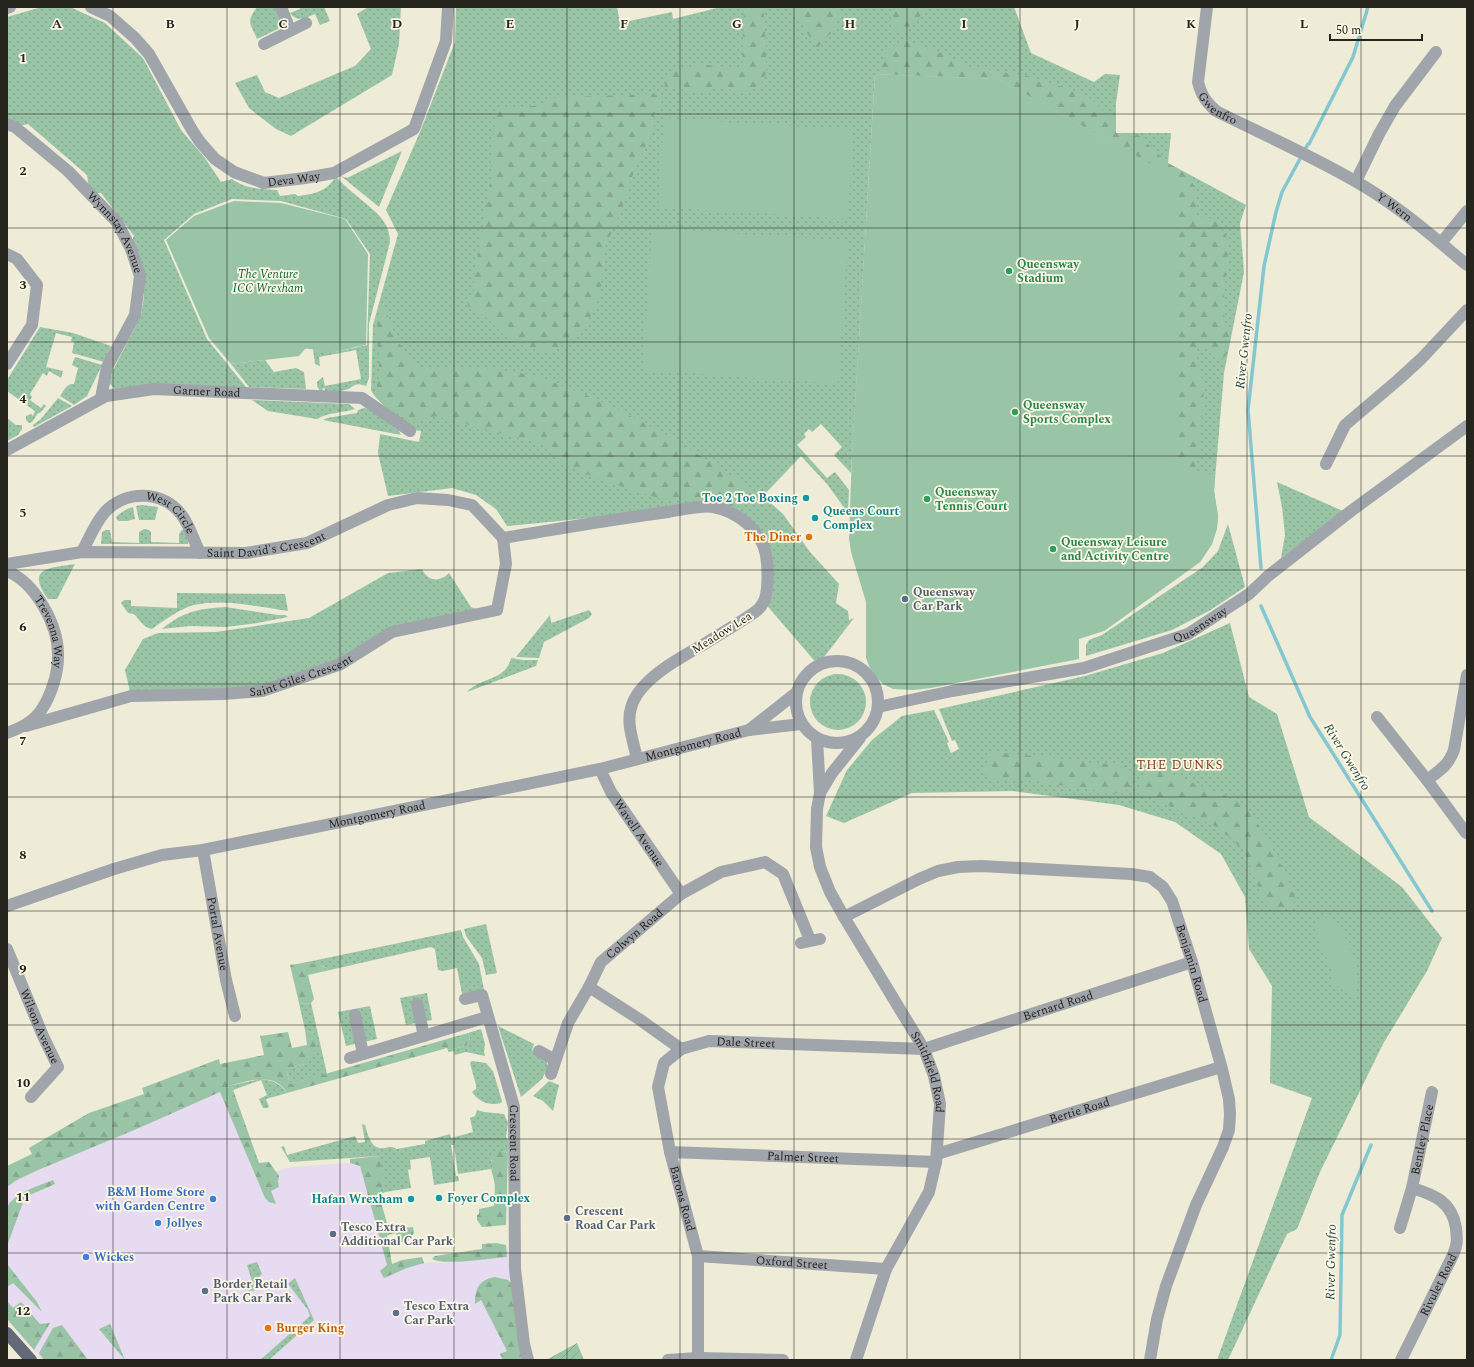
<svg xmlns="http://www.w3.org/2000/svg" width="1474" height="1367" font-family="Spectral,serif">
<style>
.commercial{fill:#e6dbf0}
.grass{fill:url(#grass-dots)}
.forest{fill:url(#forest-firs)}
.park{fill:#9ac4a6}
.garden{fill:url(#garden-furrows)}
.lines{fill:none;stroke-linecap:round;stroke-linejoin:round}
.stream{stroke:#83c8d1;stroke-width:3.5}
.minor{stroke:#a0a4ab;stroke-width:12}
.major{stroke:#636a77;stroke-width:12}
.grid{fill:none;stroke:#25241d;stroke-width:1;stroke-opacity:0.55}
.leisure-dot{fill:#2e9e5b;stroke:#fcf8e5;stroke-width:1.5}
.culture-dot{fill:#0f9aa8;stroke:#fcf8e5;stroke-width:1.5}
.food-dot{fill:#e8710a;stroke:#fcf8e5;stroke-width:1.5}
.service-dot{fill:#5c6f8a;stroke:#fcf8e5;stroke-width:1.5}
.shop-dot{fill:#3f7fe0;stroke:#fcf8e5;stroke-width:1.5}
.labels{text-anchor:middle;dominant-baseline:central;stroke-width:3.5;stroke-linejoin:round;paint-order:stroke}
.street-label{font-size:12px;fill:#25241d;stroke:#fcf8e5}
.leisure-label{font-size:12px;font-weight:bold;fill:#27864d;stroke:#fcf8e5;text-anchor:start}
.park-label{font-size:12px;font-style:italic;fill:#105f34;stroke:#fcf8e5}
.culture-label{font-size:12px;font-weight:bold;fill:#0d838f;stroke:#fcf8e5;text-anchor:end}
.food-label{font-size:12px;font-weight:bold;fill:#c56008;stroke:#fcf8e5;text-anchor:end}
.service-label{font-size:12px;font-weight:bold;fill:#4e5e75;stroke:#fcf8e5;text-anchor:start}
.shop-label{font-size:12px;font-weight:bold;fill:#366cbe;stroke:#fcf8e5;text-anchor:start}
.water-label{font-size:13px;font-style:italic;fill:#1c3f43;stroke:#fcf8e5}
.neighbourhood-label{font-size:13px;letter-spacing:1px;fill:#81431b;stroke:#fcf8e5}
.grid-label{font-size:13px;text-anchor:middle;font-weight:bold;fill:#25241d;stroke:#fcf8e5;stroke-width:3.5;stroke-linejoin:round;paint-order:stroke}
</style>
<defs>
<pattern id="grass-dots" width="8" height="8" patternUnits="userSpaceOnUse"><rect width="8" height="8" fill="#9ac4a6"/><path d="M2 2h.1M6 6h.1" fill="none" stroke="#85a88e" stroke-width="1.8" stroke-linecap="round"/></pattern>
<pattern id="forest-firs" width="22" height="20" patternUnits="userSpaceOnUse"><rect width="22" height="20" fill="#9ac4a6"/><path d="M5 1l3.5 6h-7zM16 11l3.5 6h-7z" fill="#85a88e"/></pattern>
<pattern id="garden-furrows" width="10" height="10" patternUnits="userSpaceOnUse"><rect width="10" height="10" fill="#9ac4a6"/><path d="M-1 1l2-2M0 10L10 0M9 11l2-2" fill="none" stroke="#85a88e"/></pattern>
</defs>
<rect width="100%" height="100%" fill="#eeebd7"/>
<path class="commercial" d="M228,1086L264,1175L291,1167L350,1163L360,1166L387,1265L407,1268L418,1264L433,1262L443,1263L508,1250L522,1360H42L7,1319V1180Z"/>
<path class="grass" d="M42,7H70L105,23L143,58L181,130L205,158L221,182L232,179C245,189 262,189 277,190L280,196L295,194L298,196C308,195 319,193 327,187C331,184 332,180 337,178C343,184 350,191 358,197C373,210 390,220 390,242L369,324V378L366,386C352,381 354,389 345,390C339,392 331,391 325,391V389L323,388L322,391H320L317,386V382L323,377L325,386L361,379L356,350L319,357L320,366L315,364L313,349C327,357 351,348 367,345L370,254L346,219L281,201L232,199L194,214L164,240L207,339L246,387V391H120L114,388L110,384L112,372L141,316L144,296V277L131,242L134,236L101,193H94L89,188L87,175L28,124L18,126L7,122V17Z
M257,7H276L281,20L278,29L257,39C250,22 246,23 257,7Z
M300,7H324L330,21L320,25L315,14C305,18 298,23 290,13L300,9Z
M368,7H401L399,44L392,75L291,136L276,129L249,108L235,83L257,75L265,92L279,98L355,66L371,49L357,14Z
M456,7H617L620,23L672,12L673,19L717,8V7H1014L1031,53L1094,82L1105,74L1120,75L1116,103V133H1171L1168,163L1246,205L1240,223L1244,272L1224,373L1214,491L1218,516L1217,528L1212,544L1200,562L1104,631L1115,144L998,79L875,74L851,473L834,455L842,447L821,424L812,432L809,429L804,434L806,437L797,445L827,478L835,472L849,490L848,513L827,484L801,456L763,496L783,514L810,552L839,584L836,603L848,611L849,620L854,618L818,665L764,602L767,589L759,537L711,506L507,526L496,509L476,495L452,488L388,496L378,453L380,434L419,442L421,431C418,431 415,430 412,429C403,423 374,399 371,390L373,325L398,234L386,210L420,132L455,42Z
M402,151L379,207L341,176L347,178Z
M40,327L73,333L111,346L104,362L72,353L74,342L71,341L72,337L56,333L46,367L63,371L61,378L49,371L47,376L43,373L30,394L32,397L30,400L41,408L44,404L46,406L40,413H38L32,422L29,423L26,420V416L31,414L33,416L35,411L7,391V380Z
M75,357L102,365L87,396L74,405L60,396C64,390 67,383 74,384L78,368L72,365Z
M265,360L274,372L296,368L304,372L306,389L249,387L231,364Z
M58,398L72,406L34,427L33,425L41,419Z
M252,400L349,404L355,409C343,413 329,412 317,419L268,411Z
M364,408L370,409L399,431L401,435L323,420L327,418L357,413L358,410Z
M7,418L16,425H22V429L18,435L7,441Z
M1277,482L1343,511L1281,558L1285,535L1282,507Z
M142,505L158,507L155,520H139L136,506Z
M133,507L135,519L127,521H118L116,517C121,512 126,509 133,507Z
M1228,524L1245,587L1209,611L1172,630L1086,656V645L1089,640L1102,635L1203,567L1218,551Z
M144,529L149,530L151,532V542L179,543V534L182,530H185L189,541L188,544H101L102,532L106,530H110L112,542L139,543V532Z
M75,564L57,599H48C25,567 50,568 75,564Z
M422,569C427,581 440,583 449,573L471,607L484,612L392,632L341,664L262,691L131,696L125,670L143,639L158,633L216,632L309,618L388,573Z
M177,593L285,594L288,611C258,607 225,598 194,605C181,608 163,621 152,629C144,628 139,619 134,614L128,613L121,603L124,600H131V606L177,608Z
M225,607L278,615H285L288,617L257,623L226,627L190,626L162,629C184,611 198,609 225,607Z
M589,610L592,614L589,618L544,642L539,658L516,657L550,615L551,623Z
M1230,623L1249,697L1277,714L1309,817L1402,887L1442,938L1427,971L1383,1044L1320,1172L1297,1229L1287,1234L1228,1360H1217L1312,1098L1270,1083L1272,986L1249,949L1245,897L1221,854L1175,822L1119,805L1013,791L912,793L844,823L826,816L847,770L872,740L902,716L934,710L949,742L947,743L951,753L959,749L955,740L952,741L939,709L1085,676L1163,653Z
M511,658L523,660H538L536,666L467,692C481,677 506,681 511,658Z
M810 702a28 28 0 1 1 56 0a28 28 0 1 1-56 0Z
M486,924L497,973L486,975L482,958L466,936L464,929Z
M461,930L463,937L479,964L484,990L462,994L457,968L443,971L438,970L435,949L431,947L330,970L323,966L293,965Z
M427,993L432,1020L406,1025L400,998Z
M299,1003L306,1004L311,1003L327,1074L290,1084L286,1069L305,1064L314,1031L312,1033L305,1030Z
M370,1006L377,1039L346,1046L338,1012Z
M498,1026L534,1044L532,1050L546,1057L548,1067L542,1079L521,1097Z
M481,1029L485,1044L484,1052L485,1056L466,1052L455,1055L454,1051L448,1052V1050L466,1046L470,1038L468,1033Z
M472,1061L486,1063L493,1071L502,1101L501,1103C489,1106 479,1102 472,1092L476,1089V1085L470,1063Z
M260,1079C272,1080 280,1083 287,1093L266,1099L269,1107L267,1108H263L259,1099L267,1095L261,1080L233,1090L232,1087L229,1088L228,1086Z
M549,1081L559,1085L553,1111L543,1101L533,1096Z
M477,1110L484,1112L504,1114L508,1123L506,1137L508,1140V1153L503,1151L491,1160V1169L458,1174L454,1145H451L456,1176H458L459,1181L434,1185L430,1157L410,1160L411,1169L408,1170L411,1188L385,1192L380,1196L378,1191L379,1156L290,1162L281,1147L284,1146L287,1155L355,1136L358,1143L365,1142L362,1124L365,1125C368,1135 371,1150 384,1148C390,1147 391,1146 397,1149L425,1144V1141L450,1134L451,1138L473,1132L470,1118L475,1116Z
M257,1262L262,1274L253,1283L254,1291L245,1290L244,1284L252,1281L247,1265Z
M295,1278L314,1320L269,1360H260L310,1316L308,1310L288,1284Z
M110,1324L125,1360L99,1329Z"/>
<path class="forest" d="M744,7H763L766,44V74L759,88L741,92L735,90L716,88L707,92L666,88L663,79L676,69H688L696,64L742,68Z
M790,7H841L833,31L817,48Z
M890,7H927L917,20L904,32H894Z
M905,39L929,48L974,68L1024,75L1066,88L1090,98L1116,123V133L1137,134L1168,163L1190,176L1196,193L1197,220L1203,217L1214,219L1229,240L1223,308L1226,327L1231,335L1227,353L1224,358L1216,359L1207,350L1199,346L1194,351L1204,386L1200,438L1201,453L1192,473L1174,472L1177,179L998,79L879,74C882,54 888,49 905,39Z
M653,94L664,98L654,114V131L644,149L631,179L623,207L606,245L599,299L581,334L573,342L560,346L553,353C540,350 521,347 511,340C496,330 487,313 469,307L466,300L474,291V277L490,185L495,121L498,108L547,105L548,98Z
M381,307L387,313L393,333L413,365C440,372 467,367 494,369C507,370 521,373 533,376C545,379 556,384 568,388C632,412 691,449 749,487L748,499L744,506H733L720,502L697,499L676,500L658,498L607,482L559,463L546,445L435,416L411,423L379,400C375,389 377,386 379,375C380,371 379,365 379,360C378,341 374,325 381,307Z
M994,752L1126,766L1131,772L1130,786L1123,793H1114L1019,779L1002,780L990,778L985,774C985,764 987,759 994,752Z
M1155,765L1178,777L1224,795L1245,806L1264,833L1279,861L1296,899L1290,908L1272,910L1264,903L1245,852L1232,839L1213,825L1148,797L1141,791L1139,782L1146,769Z
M290,965C303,963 319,963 330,970L308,975L314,999L311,1003L306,1004L299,1003Z
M305,1030L312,1033L314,1031L316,1049L305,1064L286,1069L290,1084L468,1033L470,1038L466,1046L448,1050L447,1048L287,1093C274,1071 248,1081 228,1086L229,1088L232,1087L259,1163L269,1162L279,1176L278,1182L279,1187L271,1191L276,1204L269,1202L265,1198L220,1092L139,1128L38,1170L17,1180L7,1187V1166L32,1154L29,1148L89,1113L144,1094L142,1088L219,1059L220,1064L264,1055L260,1036L288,1032L292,1048L307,1045Z
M503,1151L508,1153L506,1225L482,1227L477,1220V1215L479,1214V1209L494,1206C494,1198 496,1188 494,1180C491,1168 489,1165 494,1153Z
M379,1156L384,1183L378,1192L389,1230L393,1229L395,1224L397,1226L399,1232L401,1231L404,1228L413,1227L414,1233L408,1241L397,1243L396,1233L387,1235L392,1264L402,1260L422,1257L424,1263L407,1268L384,1278L380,1271L387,1265L360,1166L350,1163V1159Z
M53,1180L55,1184L25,1197L7,1246V1207C16,1192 38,1186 53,1180Z
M496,1243L506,1245L507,1257C493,1258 443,1266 432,1259L435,1256L482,1249V1244Z
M7,1264L37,1302L42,1312L13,1283L7,1287Z
M495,1277L508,1280L512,1284L522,1360H503L500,1354L507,1351L481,1300L475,1304C475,1288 479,1280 495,1277Z
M7,1301L13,1308L21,1302L40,1324L50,1323L34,1350L7,1319Z
M62,1325L88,1360H44L39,1353L53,1328Z"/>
<path class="park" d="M875,74L998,79L1178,179L1174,472L1215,474L1214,491L1218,516L1217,528L1212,544L1200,562L1104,631L1079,639V659L931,688L913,690L893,689L883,684L876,677L870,668L866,658V602L851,552L849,538L852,453Z
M664,118L853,130L848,219L658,207Z
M234,201L281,203L345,219L368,254L366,345C353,347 337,353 324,353C316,352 314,348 305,349L299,356L231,364L209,338L166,240L194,216Z
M652,228L848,241L838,384L643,370Z
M1327,918C1329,919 1333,920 1335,922C1346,931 1362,976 1357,989C1356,992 1354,995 1352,997L1331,981V968L1323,951L1317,931L1318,923L1322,919Z"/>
<path class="garden" d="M577,1343L584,1360H546Z"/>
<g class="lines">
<path class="stream" d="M1309,144L1353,57L1368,7
M1261,568L1248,410L1264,266L1276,212L1282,192L1308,144
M1261,606L1310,717L1432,911
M1331,1360L1340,1335L1342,1215L1371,1145"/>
<g class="minor">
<path id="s1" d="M91,7L110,16L135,38L149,54L192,130L200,142L215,159L234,172L264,183L305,178L334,173L414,129L446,41L448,7"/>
<path d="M281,7L290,30"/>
<path id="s2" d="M1207,7L1198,82C1201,95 1206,102 1216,111C1262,134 1310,155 1355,181C1396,204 1431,235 1467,265"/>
<path d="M7,8L10,7"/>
<path d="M264,44L306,23"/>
<path id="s3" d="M7,124L15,127L68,171L117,222L131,249L140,276L135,315L107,367L101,398"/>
<path d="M1356,181L1379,134L1395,106L1436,52"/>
<path d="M1441,243L1467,211"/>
<path d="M7,254L17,259L37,285L32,325L7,364"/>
<path id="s4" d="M7,450L106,396L154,389L362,398L410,431"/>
<path d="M1326,464L1345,425L1398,380L1421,359L1467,310"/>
<path d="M503,538C558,529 613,519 668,512C680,510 703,505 713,507C737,511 762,531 766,555C768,566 769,594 763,603C761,607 758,610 755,612C739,623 722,633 706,643C682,657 638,679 631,708C626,724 634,743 637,759"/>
<path id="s5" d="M82,552C89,539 95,523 105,512C126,489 165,490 183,517C190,527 194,541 200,553"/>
<path id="s6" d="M7,564L82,552L246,553L307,543L388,505L417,498L448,500L472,505L503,538"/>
<path id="s7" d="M7,571C36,583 59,626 58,657C58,674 51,695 42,709C34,722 20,728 7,733"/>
<circle cx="837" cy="702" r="41"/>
<path id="s8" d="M878,707L952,691L1084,668L1188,634L1249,594L1268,576L1351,511L1467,426"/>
<path d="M1377,717L1427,780C1440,770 1448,766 1454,750L1467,675"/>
<path id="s9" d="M26,726L131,696L223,694L262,691L341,664L392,632L497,610L506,564L503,538"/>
<path d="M749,730L796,693"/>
<path id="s10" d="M817,739L820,793L817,809L816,847L820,867L830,892L844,917L924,1049L934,1076L940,1104L936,1162L929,1192L886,1269L856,1360"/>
<path id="s11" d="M600,769L611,792L681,894"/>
<path d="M1427,780L1466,833"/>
<path d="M820,793L832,773L860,738"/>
<path id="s12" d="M203,850L226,980L235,1016"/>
<path id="s13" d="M7,906L114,869L162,855L203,850L600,769L749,730L801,724"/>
<path id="s14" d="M844,917L919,879L938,871L958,867L981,866L1131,874L1150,877L1163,887L1172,901L1192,962L1222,1069L1229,1099L1230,1114L1229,1130L1223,1147L1196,1205L1166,1286L1157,1319L1150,1360"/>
<path d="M801,943L820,939"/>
<path id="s15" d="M7,949L43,1036L58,1067L31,1097"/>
<path id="s16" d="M589,987L639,1019L681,1049L709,1041L924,1049L1192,962"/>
<path id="s17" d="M465,999L482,995L514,1107L515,1269L524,1344L528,1360"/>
<path d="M417,1004L424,1036"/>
<path d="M355,1015L363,1054"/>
<path id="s18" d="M681,1049L664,1063L658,1087L670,1152L698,1256V1358"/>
<path d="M539,1051L555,1060"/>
<path d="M350,1058L487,1017"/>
<path id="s19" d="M551,1074L568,1023L589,987L601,962L681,894L721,872L765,862L783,874L810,940"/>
<path id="s20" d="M670,1152L936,1162"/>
<path id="s21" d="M937,1154L1221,1067"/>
<path d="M1400,1228L1412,1188"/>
<path id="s22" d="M698,1256L886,1269"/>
<path d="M668,1360L698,1358L783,1360"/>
<path id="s23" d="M1401,1360L1453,1255C1458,1242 1457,1241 1456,1228C1452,1202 1435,1195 1412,1188L1432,1092"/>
</g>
<path class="major" d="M7,1333L31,1360"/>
</g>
<path class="grid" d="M113,7V1360M227,7V1360M340,7V1360M454,7V1360M567,7V1360M680,7V1360M794,7V1360M907,7V1360M1020,7V1360M1134,7V1360M1247,7V1360M1361,7V1360M7,114H1467M7,228H1467M7,342H1467M7,456H1467M7,570H1467M7,684H1467M7,797H1467M7,911H1467M7,1025H1467M7,1139H1467M7,1253H1467"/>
<g class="leisure-dot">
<circle cx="1009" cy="271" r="4"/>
<circle cx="1015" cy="412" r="4"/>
<circle cx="927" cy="499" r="4"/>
<circle cx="1053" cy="549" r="4"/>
</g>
<g class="culture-dot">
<circle cx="806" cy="498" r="4"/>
<circle cx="815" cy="518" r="4"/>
<circle cx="439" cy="1198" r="4"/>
<circle cx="411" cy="1199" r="4"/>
</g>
<g class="food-dot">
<circle cx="809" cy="537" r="4"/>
<circle cx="268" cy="1328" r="4"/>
</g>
<g class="service-dot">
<circle cx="905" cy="599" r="4"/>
<circle cx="567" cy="1218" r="4"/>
<circle cx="333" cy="1234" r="4"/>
<circle cx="205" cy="1291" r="4"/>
<circle cx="396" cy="1313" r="4"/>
</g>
<g class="shop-dot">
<circle cx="213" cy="1199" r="4"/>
<circle cx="158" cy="1223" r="4"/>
<circle cx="86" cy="1257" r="4"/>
</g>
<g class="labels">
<g class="street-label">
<text stroke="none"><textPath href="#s2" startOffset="110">Gwenfro</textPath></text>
<text stroke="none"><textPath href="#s1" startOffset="285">Deva Way</textPath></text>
<text stroke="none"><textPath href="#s2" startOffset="313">Y Wern</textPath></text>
<text stroke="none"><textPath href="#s3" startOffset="156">Wynnstay Avenue</textPath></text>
<text stroke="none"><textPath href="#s4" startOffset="214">Garner Road</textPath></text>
<text stroke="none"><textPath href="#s5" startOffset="123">West Circle</textPath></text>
<text stroke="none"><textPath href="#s6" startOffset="261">Saint David's Crescent</textPath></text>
<text stroke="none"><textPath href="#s8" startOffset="334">Queensway</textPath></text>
<text stroke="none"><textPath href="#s7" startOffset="78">Trevenna Way</textPath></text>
<text transform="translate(722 633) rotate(-32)">Meadow Lea</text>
<text stroke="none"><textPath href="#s9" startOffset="282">Saint Giles Crescent</textPath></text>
<text stroke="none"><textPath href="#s13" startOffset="706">Montgomery Road</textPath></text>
<text stroke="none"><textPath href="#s13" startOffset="382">Montgomery Road</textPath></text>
<text stroke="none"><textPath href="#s11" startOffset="75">Wavell Avenue</textPath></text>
<text stroke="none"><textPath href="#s12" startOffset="85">Portal Avenue</textPath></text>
<text stroke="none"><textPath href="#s19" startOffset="167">Colwyn Road</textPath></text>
<text stroke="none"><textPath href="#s14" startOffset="416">Benjamin Road</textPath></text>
<text stroke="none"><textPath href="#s16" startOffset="496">Bernard Road</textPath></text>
<text stroke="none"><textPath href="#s15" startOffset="84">Wilson Avenue</textPath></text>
<text stroke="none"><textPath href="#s16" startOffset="177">Dale Street</textPath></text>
<text stroke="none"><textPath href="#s10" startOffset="362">Smithfield Road</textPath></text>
<text stroke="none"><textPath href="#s21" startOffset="149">Bertie Road</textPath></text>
<text stroke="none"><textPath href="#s23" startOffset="258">Bentley Place</textPath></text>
<text stroke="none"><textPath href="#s17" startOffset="170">Crescent Road</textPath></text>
<text stroke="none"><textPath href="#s20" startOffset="133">Palmer Street</textPath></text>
<text stroke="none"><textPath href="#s18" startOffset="161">Barons Road</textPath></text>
<text stroke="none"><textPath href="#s22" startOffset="94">Oxford Street</textPath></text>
<text stroke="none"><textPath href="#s23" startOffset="84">Rivulet Road</textPath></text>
</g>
<g class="leisure-label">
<text x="1017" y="264">Queensway<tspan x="1017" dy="14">Stadium</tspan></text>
<text x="1023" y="405">Queensway<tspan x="1023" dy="14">Sports Complex</tspan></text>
<text x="935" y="492">Queensway<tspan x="935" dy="14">Tennis Court</tspan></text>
<text x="1061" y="542">Queensway Leisure<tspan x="1061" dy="14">and Activity Centre</tspan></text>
</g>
<g class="park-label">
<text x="268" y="274">The Venture<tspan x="268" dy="14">ICC Wrexham</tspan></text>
</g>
<g class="culture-label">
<text x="798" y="498">Toe 2 Toe Boxing</text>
<text x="823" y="511" text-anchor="start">Queens Court<tspan x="823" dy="14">Complex</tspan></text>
<text x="447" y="1198" text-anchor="start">Foyer Complex</text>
<text x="403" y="1199">Hafan Wrexham</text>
</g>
<g class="food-label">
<text x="801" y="537">The Diner</text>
<text x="276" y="1328" text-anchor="start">Burger King</text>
</g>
<g class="service-label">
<text x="913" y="592">Queensway<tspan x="913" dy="14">Car Park</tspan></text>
<text x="575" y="1211">Crescent<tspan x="575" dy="14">Road Car Park</tspan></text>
<text x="341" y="1227">Tesco Extra<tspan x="341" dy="14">Additional Car Park</tspan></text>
<text x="213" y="1284">Border Retail<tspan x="213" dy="14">Park Car Park</tspan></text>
<text x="404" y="1306">Tesco Extra<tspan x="404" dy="14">Car Park</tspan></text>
</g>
<g class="shop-label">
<text x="205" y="1192" text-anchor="end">B&amp;M Home Store<tspan x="205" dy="14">with Garden Centre</tspan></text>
<text x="166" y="1223">Jollyes</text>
<text x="94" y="1257">Wickes</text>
</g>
<g class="water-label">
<text transform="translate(1244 351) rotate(-84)">River Gwenfro</text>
<text transform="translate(1347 757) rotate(58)">River Gwenfro</text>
<text transform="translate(1331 1262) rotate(-89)">River Gwenfro</text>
</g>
<g class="neighbourhood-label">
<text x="1180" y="765">THE DUNKS</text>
</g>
</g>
<g class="grid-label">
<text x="57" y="28">A</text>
<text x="170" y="28">B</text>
<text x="283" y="28">C</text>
<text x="397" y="28">D</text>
<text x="510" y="28">E</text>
<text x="624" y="28">F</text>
<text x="737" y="28">G</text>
<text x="850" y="28">H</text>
<text x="964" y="28">I</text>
<text x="1077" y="28">J</text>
<text x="1191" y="28">K</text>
<text x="1304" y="28">L</text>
<text x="23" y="62">1</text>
<text x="23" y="175">2</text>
<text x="23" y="289">3</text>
<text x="23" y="403">4</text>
<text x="23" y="517">5</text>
<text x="23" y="631">6</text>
<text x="23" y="745">7</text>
<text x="23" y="859">8</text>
<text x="23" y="973">9</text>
<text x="23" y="1087">10</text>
<text x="23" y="1201">11</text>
<text x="23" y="1315">12</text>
</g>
<rect width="1474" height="1367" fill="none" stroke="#25241d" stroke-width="16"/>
<path d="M1330 34v6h92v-6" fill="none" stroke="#25241d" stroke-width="2"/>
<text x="1336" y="34" font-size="12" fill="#25241d" stroke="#fcf8e5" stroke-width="3" paint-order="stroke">50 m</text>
</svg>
